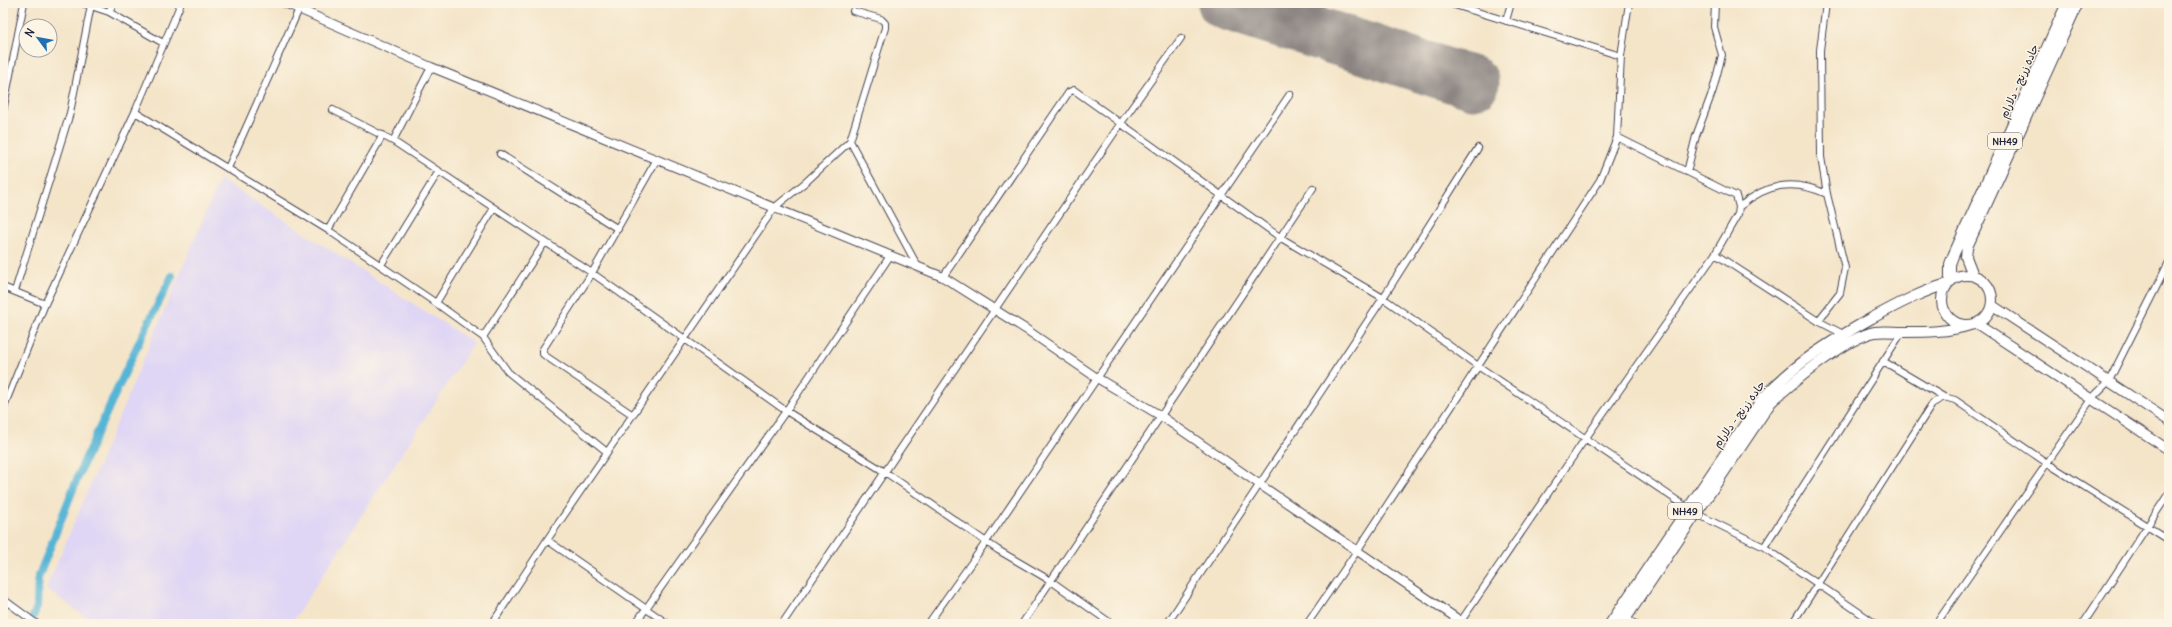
<svg xmlns="http://www.w3.org/2000/svg" width="2172" height="627" font-family="Delius,'Playpen Sans Arabic',sans-serif">
<style>
.built{fill:#dfd5f5}
.lines{fill:none;stroke-linecap:round;stroke-linejoin:round}
.canal{stroke:#56b5d5;stroke-width:8}
.runway{stroke:#8b8482;stroke-width:53}
.minor-casing{stroke:#423f50;stroke-width:8}
.tertiary-casing{stroke:#423f50;stroke-width:10}
.secondary-casing{stroke:#423f50;stroke-width:11}
.trunk-casing{stroke:#423f50;stroke-width:12}
.minor{stroke:#fff;stroke-width:6}
.tertiary{stroke:#fff;stroke-width:8}
.secondary{stroke:#fff;stroke-width:9}
.trunk{stroke:#fff;stroke-width:10}
.labels{text-anchor:middle;dominant-baseline:central;stroke-width:3;stroke-linejoin:round;paint-order:stroke}
.shield{fill:#fcf5e5;stroke:#63616e;stroke-width:1}
.shield-label{font-size:10px;font-weight:bold;fill:#22223b}
.street-label{font-size:11px;fill:#22223b;stroke:#fcf5e5}
</style>
<rect width="100%" height="100%" fill="#fcf5e5"/>
<filter id="ink" filterUnits="userSpaceOnUse"><feTurbulence type="fractalNoise" baseFrequency=".025" numOctaves="2"/><feDisplacementMap in="SourceGraphic" scale="8" xChannelSelector="R" yChannelSelector="G"/><feConvolveMatrix kernelMatrix="1 2 1 2 8 2 1 2 1" color-interpolation-filters="sRGB"/></filter>
<filter id="wash" filterUnits="userSpaceOnUse"><feTurbulence type="fractalNoise" baseFrequency=".012" numOctaves="4" result="noise"/><feDisplacementMap in="SourceGraphic" scale="16" xChannelSelector="R" yChannelSelector="G"/><feGaussianBlur stdDeviation="0.9" result="paint"/><feColorMatrix in="noise" values="0 0 0 0 0 0 0 0 0 0 0 0 0 0 0 0 0 1.4 0 .05"/><feComposite in="paint" operator="in"/></filter>
<g filter="url(#wash)">
<rect width="100%" height="100%" fill="#f4e5c9"/>
<path class="built" d="M220,179L474,343L291,624H96L46,589Z"/>
<g class="lines">
<path class="canal" d="M30,624L37,607L38,578L83,464L139,342L172,276"/>
<path class="runway" d="M1224,3L1473,83"/>
</g>
</g>
<g filter="url(#ink)">
<g class="lines">
<defs>
<path id="minor" d="M82,3L109,12L163,43
M1448,3L1621,56
M853,11L881,19L885,23V28L850,141L918,267
M109,12L113,3
M1506,21L1511,3
M333,110L393,141L592,273L786,411L885,472L998,550L1051,581L1112,624
M3,111L24,3
M135,112L328,230L436,303L483,337L508,372L607,452
M393,141L431,67
M500,154L618,229
M228,168L299,9
M1687,172L1696,136L1713,90L1722,55L1714,27L1715,3
M1739,207C1767,183 1794,179 1827,194
M328,230L383,135
M1715,254L1818,321L1843,334
M381,265L439,171
M943,277L1069,92L1074,90L1281,238L1383,298L1478,366L1697,514L1764,547L1876,624
M3,287L45,304
M15,291L70,113L91,5
M436,303L494,208
M1818,321L1840,293L1845,268L1827,194L1821,157L1820,50L1826,3
M483,337L545,242
M1883,361L1944,397
M3,409L45,304L135,112L181,3
M633,415L547,357L543,354V349L592,273L657,159
M547,540L668,624
M1764,547L1902,332
M3,599L37,624
M1626,618L1635,624
M492,624L547,540L775,207L807,181L850,141
M635,624L786,411L890,256
M782,624L1121,123L1181,38
M928,624L986,542L1290,94
M1022,624L1313,188
M1167,624L1383,298L1478,148
M1307,624L1357,551L1600,180L1617,137L1621,56L1629,3
M1459,624L1585,439L1715,254L1738,214L1739,207L1736,196L1617,137
M1792,624L1933,403L1944,397L1955,400L2047,463L2169,540
M1936,624L2092,398L2109,381L2169,262
M2083,624L2169,493"/>
<path id="tertiary" d="M285,3L431,67L943,277L1027,330L1097,378L1161,416L1259,484L1465,624"/>
<path id="secondary" d="M1992,305L2169,421
M1977,324L2169,450"/>
<path id="trunk" d="M1942 300a25 25 0 1 1 50 0a25 25 0 1 1-50 0Z
M1973,275L1966,257L1967,247L2078,3
M1950,280V264L1953,256L2067,3
M1610,624L1762,399C1794,364 1831,341 1872,318C1897,305 1920,292 1947,284
M1622,624L1771,402C1793,382 1847,337 1875,332C1884,331 1894,332 1903,332C1926,332 1948,332 1970,325"/>
</defs>
<use href="#minor" class="minor-casing"/>
<use href="#tertiary" class="tertiary-casing"/>
<use href="#secondary" class="secondary-casing"/>
<use href="#trunk" class="trunk-casing"/>
<use href="#minor" class="minor"/>
<use href="#tertiary" class="tertiary"/>
<use href="#secondary" class="secondary"/>
<use href="#trunk" class="trunk"/>
</g>
</g>
<g class="labels">
<g class="shield">
<rect x="1988" y="133" width="34" height="16" rx="3"/>
<rect x="1668" y="503" width="34" height="16" rx="3"/>
</g>
<g class="shield-label">
<text x="2005" y="141">NH49</text>
<text x="1685" y="511">NH49</text>
</g>
<g class="street-label">
<text transform="translate(2019 81) rotate(-66)">جاده زرنج - دلارام</text>
<text transform="translate(1739 414) rotate(-54)">جاده زرنج - دلارام</text>
</g>
</g>
<rect width="2172" height="627" fill="none" stroke="#fcf5e5" stroke-width="16"/>
<g transform="translate(38 38) rotate(302)"><circle r="19" fill="#fcf5e5" stroke="#a5a1a1"/>
<path d="M0-3L7 15L0 10L-7 15Z" fill="#1f6fb2"/>
<text y="-6" font-size="11" font-weight="bold" text-anchor="middle" fill="#22223b">N</text>
</g>
</svg>
